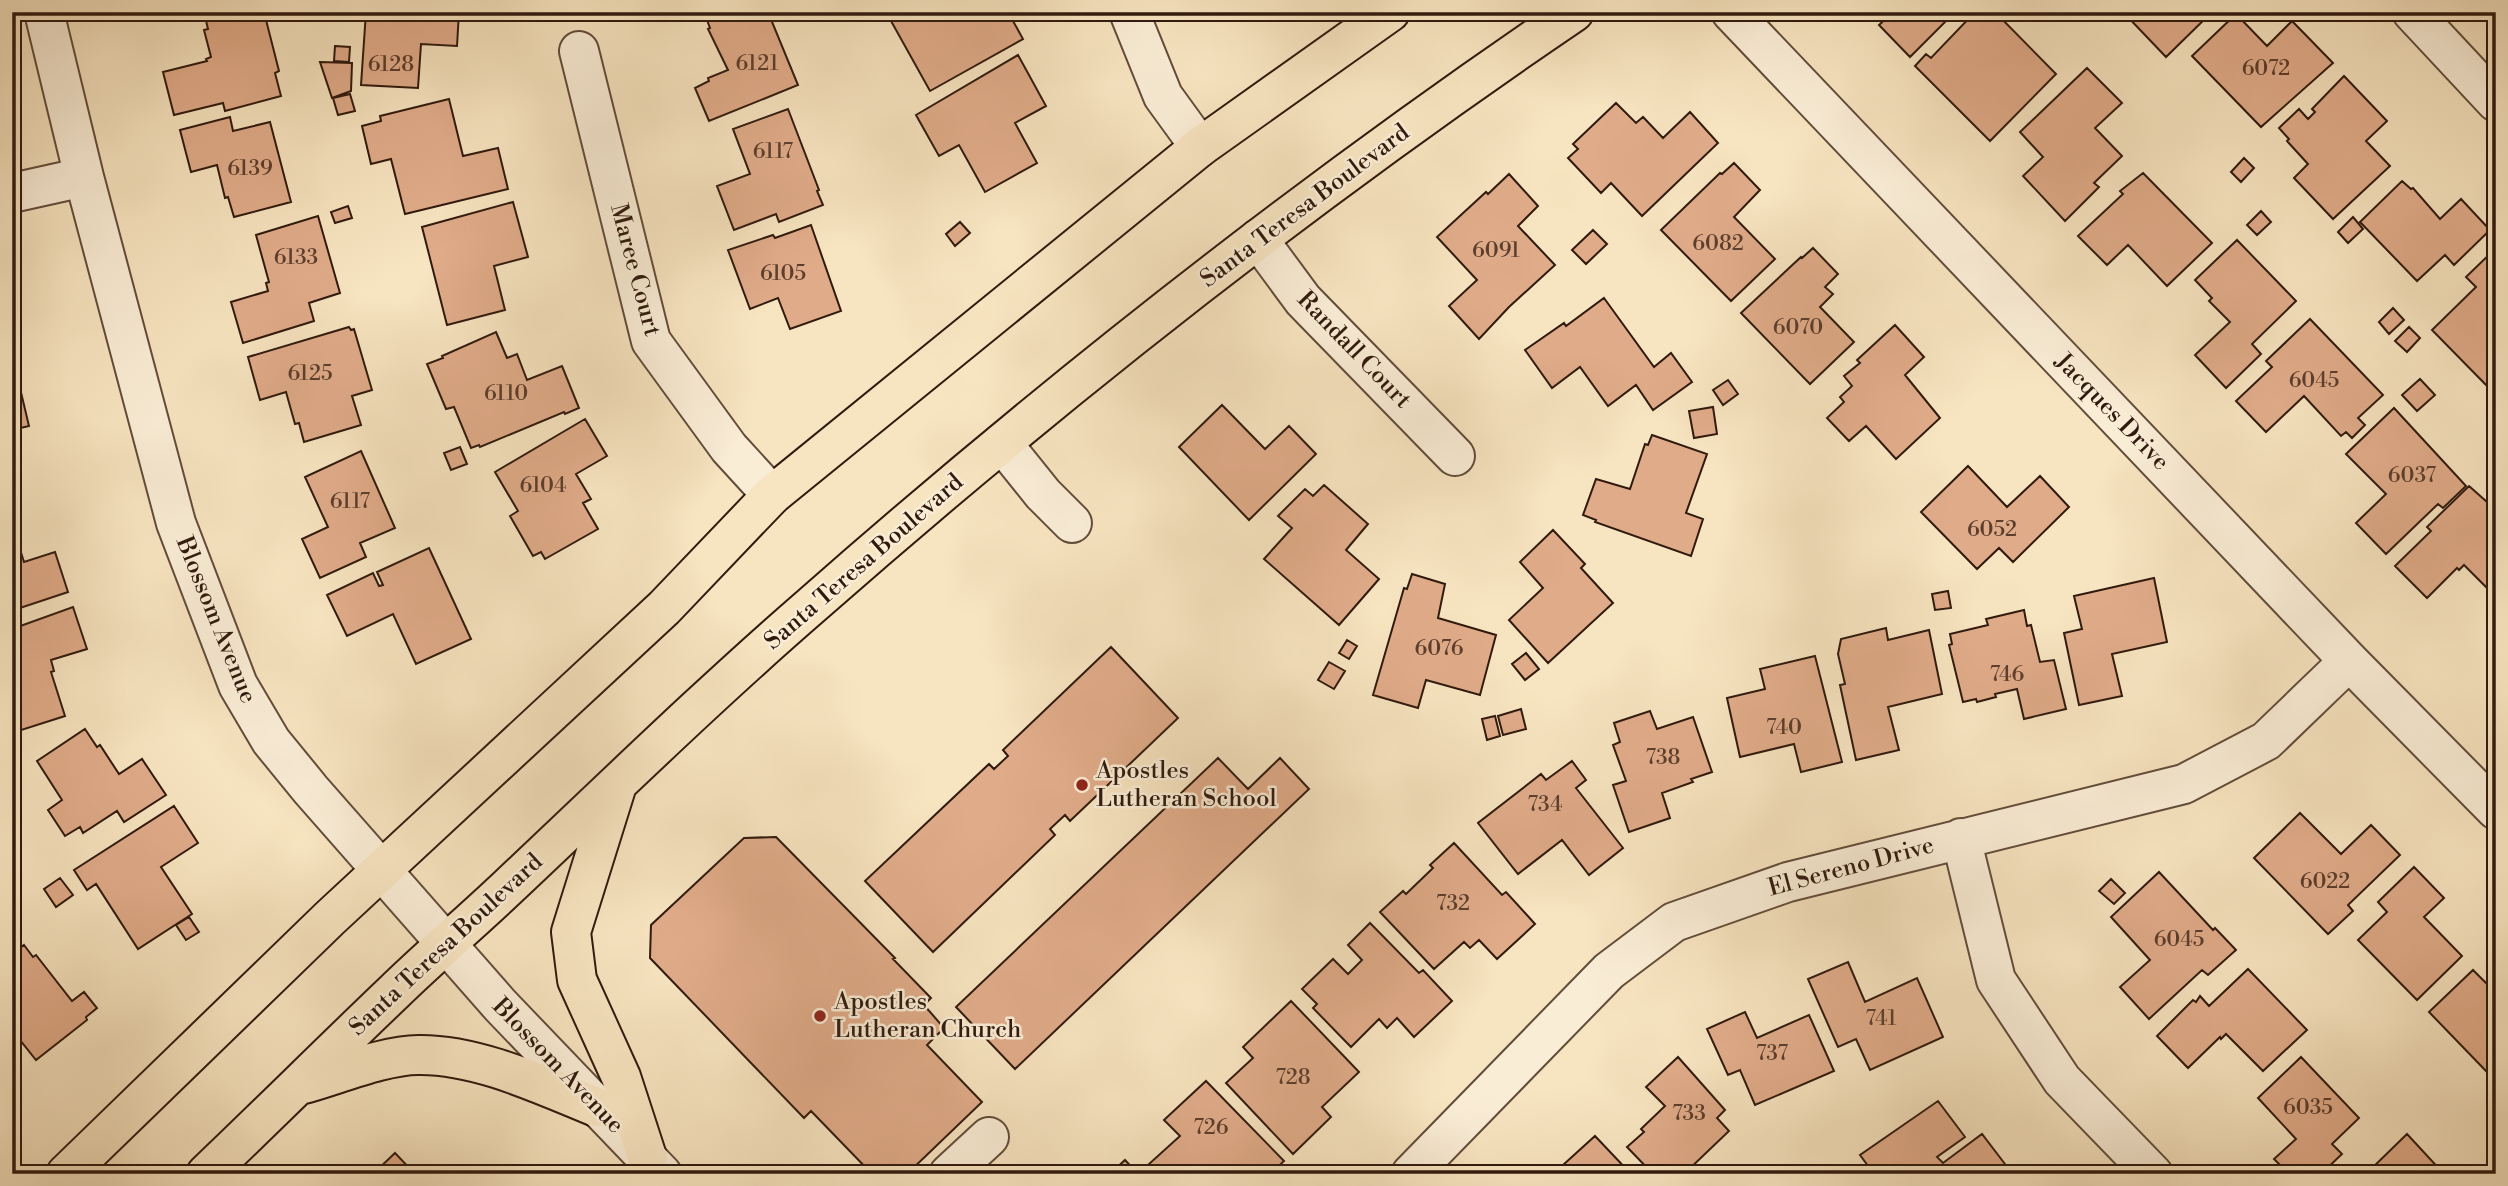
<svg xmlns="http://www.w3.org/2000/svg" width="2508" height="1186" font-family="'Libre Bodoni',serif">
<style>
.building{fill:#e0ab89;stroke:#301a0e;stroke-width:2}
.lines{fill:none;stroke-linecap:round;stroke-linejoin:round}
.minor-casing{stroke:#624c3a;stroke-width:42}
.major-casing{stroke:#301a0e;stroke-width:42}
.minor{stroke:#faedd6;stroke-width:38}
.major{stroke:#f7e4c0;stroke-width:38}
.poi-dot{fill:#8f2418;stroke:#faedd6;stroke-width:2.5}
.labels{text-anchor:middle;dominant-baseline:central;stroke-width:5;stroke-linejoin:round;paint-order:stroke}
.number-label{font-size:21px;fill:#5c3e2d}
.street-label{font-size:24px;fill:#301a0e;stroke:#faedd6}
.poi-label{font-size:24px;fill:#301a0e;stroke:#faedd6;text-anchor:start}
</style>
<rect width="100%" height="100%" fill="#f7e4c0"/>
<filter id="stains"><feTurbulence type="fractalNoise" baseFrequency=".00286" numOctaves="4"/><feColorMatrix values="0 0 0 0 .2 0 0 0 0 .09 0 0 0 0 .02 0 0 0 .5 -.17"/></filter>
<radialGradient id="worn" r=".72"><stop offset=".6" stop-color="#630" stop-opacity="0"/><stop offset="1" stop-color="#630" stop-opacity=".3"/></radialGradient>
<path class="building" d="M204,12H264L279,71L275,73L281,96L225,111L223,103L174,115L163,72L207,61L206,59L211,57L204,30L208,29Z
M366,12H459L457,46L421,44L418,88L361,85Z
M712,12H768L798,85L709,121L695,88L709,81L708,78L728,70L708,29L710,28L705,15Z
M886,12H968L971,18L982,12H1008L1023,39L930,91Z
M1893,12H1955L1910,57L1879,25Z
M1975,12H1995L2056,74L1990,141L1915,66L1926,54L1931,58Z
M2123,12H2212L2166,57Z
M2236,14L2267,46L2292,21L2333,63L2261,127L2192,56Z
M335,46L350,47L349,62L334,61Z
M1018,55L1046,106L1015,123L1037,163L985,192L959,145L939,156L916,115Z
M320,62L352,63L351,91L332,98Z
M2087,68L2122,103L2095,128L2122,156L2094,183L2099,187L2065,221L2023,176L2043,157L2020,132Z
M2344,76L2387,121L2366,141L2390,166L2333,219L2294,178L2308,164L2287,141L2289,139L2279,128L2299,109L2308,119L2315,112L2312,109Z
M350,94L355,111L338,115L333,98Z
M449,99L463,156L498,148L508,189L405,214L391,159L371,164L362,126L381,121L380,116Z
M1616,103L1636,123L1643,117L1663,138L1690,112L1718,143L1642,216L1611,183L1601,193L1568,158L1578,149L1573,144Z
M788,109L819,190L817,191L823,205L779,222L776,214L734,230L717,186L750,174L733,129Z
M230,117L233,131L270,122L291,202L234,217L228,197L225,198L217,165L191,172L180,130Z
M2244,158L2254,168L2241,182L2231,172Z
M1734,163L1760,190L1734,217L1775,259L1731,301L1661,230L1720,173L1722,174Z
M2143,173L2212,243L2167,286L2128,245L2107,265L2078,236L2123,194L2120,191Z
M1509,174L1538,206L1518,226L1555,265L1509,307L1479,339L1449,306L1477,280L1437,237L1486,192L1488,194Z
M2402,181L2411,189L2413,188L2440,219L2461,199L2490,230L2454,265L2445,255L2417,281L2360,222Z
M513,202L528,257L494,266L505,310L447,325L422,227Z
M348,206L352,218L335,223L331,212Z
M2261,211L2271,222L2257,235L2247,225Z
M318,216L340,293L309,303L314,321L243,343L231,302L268,291L266,283L269,282L256,235Z
M2353,217L2363,229L2348,243L2338,232Z
M960,222L970,233L955,246L946,234Z
M811,225L841,311L790,329L778,298L750,309L728,250L773,235L775,238Z
M1593,230L1607,244L1586,264L1572,250Z
M2237,240L2296,301L2252,344L2261,354L2226,388L2195,355L2230,322L2209,301L2212,298L2195,280Z
M1813,248L1838,274L1825,287L1833,294L1820,307L1854,342L1810,384L1741,313L1801,257L1802,258Z
M2496,248V385L2491,390L2432,330L2476,287L2466,277Z
M1604,298L1654,367L1671,353L1692,382L1653,410L1636,385L1608,406L1580,367L1552,388L1525,350L1564,323L1566,326Z
M2393,308L2404,320L2389,334L2379,322Z
M2310,319L2383,395L2358,418L2365,425L2352,438L2346,432L2341,436L2304,396L2266,432L2236,401L2272,367L2266,361Z
M1895,325L1924,357L1905,375L1940,418L1896,459L1866,426L1849,441L1827,418L1844,402L1840,397L1852,386L1844,376L1860,363L1857,360Z
M349,327L351,330L354,329L372,390L352,396L361,425L304,442L299,423L295,424L286,392L260,400L248,357Z
M2409,327L2420,338L2407,352L2395,341Z
M496,332L507,358L517,354L527,380L562,366L579,408L565,414L564,412L480,447L479,445L471,448L454,407L446,409L427,364L443,358L442,356Z
M2420,379L2435,395L2417,411L2402,395Z
M1728,380L1738,394L1723,405L1713,390Z
M19,384L29,426L12,430V386Z
M1222,405L1265,449L1289,426L1316,454L1249,520L1179,447Z
M1713,407L1717,434L1694,438L1689,411Z
M2394,408L2466,486L2443,508L2438,504L2386,554L2356,523L2386,494L2346,454Z
M585,419L607,456L576,474L591,499L583,503L598,529L545,559L541,552L533,556L510,516L518,511L495,472Z
M1652,435L1707,454L1686,513L1703,519L1691,556L1595,522L1596,520L1583,515L1596,479L1630,489L1645,444L1648,445Z
M460,447L467,464L451,470L444,453Z
M361,451L395,528L360,543L366,557L320,578L302,539L328,527L305,477Z
M1968,466L2007,507L2040,476L2069,507L2013,562L1999,548L1977,569L1921,512Z
M1324,485L1368,524L1346,550L1379,579L1339,625L1264,559L1292,528L1278,516L1305,489L1313,496Z
M2469,486L2496,510V597L2464,565L2459,570L2457,568L2427,598L2395,566L2431,531L2427,527Z
M14,521L21,542L18,543L24,562L55,552L68,592L20,608L15,596L12,597Z
M1553,530L1585,564L1581,568L1613,603L1548,663L1509,620L1543,588L1520,562Z
M429,548L471,639L416,664L393,614L347,636L327,595L373,573L379,586L383,585L377,572Z
M1412,574L1445,584L1438,618L1496,635L1480,695L1426,680L1418,708L1373,695L1404,588L1407,589Z
M2154,578L2167,642L2112,654L2122,696L2079,705L2064,633L2082,629L2074,596Z
M1948,591L1951,608L1935,610L1932,594Z
M73,607L87,649L51,660L54,671L51,672L65,716L12,733V629Z
M2024,610L2027,626L2031,625L2040,662L2054,660L2066,709L2024,719L2017,689L1995,694L1996,697L1977,702L1976,699L1963,702L1949,645L1952,644L1950,634L1988,625L1986,619Z
M1886,628L1888,640L1929,630L1942,694L1888,707L1899,750L1856,760L1840,685L1845,684L1838,654L1841,639Z
M1347,640L1357,646L1349,659L1339,653Z
M1111,647L1178,718L1070,821L1065,815L1050,829L1055,835L933,952L865,881L989,764L994,769L1008,756L1003,750Z
M1526,653L1539,669L1525,680L1512,664Z
M1815,656L1842,762L1801,772L1794,744L1740,757L1727,698L1765,689L1760,669Z
M1329,662L1345,671L1334,689L1318,680Z
M1521,709L1526,729L1503,735L1498,716Z
M1650,711L1657,729L1693,717L1712,772L1691,779L1693,782L1662,793L1670,818L1629,832L1613,785L1626,781L1613,745L1620,742L1614,723Z
M1495,716L1500,736L1487,740L1482,719Z
M85,729L97,747L100,745L119,774L142,759L166,795L124,822L117,811L83,833L80,827L65,836L48,810L62,800L37,761Z
M1218,758L1248,789L1280,758L1309,789L1015,1069L956,1007Z
M1572,761L1586,780L1576,788L1623,848L1589,875L1562,840L1518,874L1478,823L1541,774L1546,780Z
M174,806L198,843L161,867L192,914L138,949L96,884L87,890L74,870Z
M2300,813L2341,854L2371,825L2400,855L2348,905L2353,911L2328,934L2254,858Z
M776,837L895,958L893,959L931,998L924,1005L944,1028L927,1045L982,1102L907,1174H872L811,1111L804,1118L650,958L651,925L744,838Z
M1454,843L1502,895L1506,892L1535,924L1497,959L1479,940L1470,948L1464,942L1434,969L1380,912L1403,891L1406,894L1433,868L1430,865Z
M2414,867L2444,898L2424,917L2462,956L2417,1000L2358,940L2387,912L2378,902Z
M2159,872L2213,930L2215,928L2236,950L2208,975L2202,970L2149,1019L2120,987L2150,960L2111,917Z
M60,878L73,895L56,907L44,889Z
M2111,879L2125,893L2114,904L2099,891Z
M189,917L199,932L186,940L176,925Z
M1370,923L1419,973L1423,970L1452,1001L1414,1037L1397,1018L1387,1028L1379,1019L1351,1047L1313,1008L1317,1004L1302,989L1333,959L1348,974L1362,960L1348,945Z
M24,945L33,957L36,955L72,1001L84,992L97,1008L86,1017L87,1020L36,1060L12,1030V954Z
M1848,962L1865,1002L1917,978L1943,1037L1870,1070L1856,1039L1838,1047L1808,979Z
M2248,969L2307,1030L2263,1071L2226,1034L2221,1039L2220,1037L2188,1068L2157,1036L2193,1000L2196,1002L2200,996L2209,1006Z
M2473,970L2496,993V1064L2487,1072L2429,1012Z
M1291,1001L1359,1072L1322,1107L1331,1117L1293,1154L1226,1083L1253,1058L1243,1047Z
M1745,1012L1757,1038L1809,1015L1834,1071L1755,1105L1740,1070L1728,1075L1707,1029Z
M1678,1057L1725,1110L1717,1118L1729,1131L1684,1174H1653L1627,1147L1644,1132L1641,1129L1665,1106L1646,1087Z
M2301,1057L2359,1118L2332,1144L2342,1154L2321,1174H2289L2274,1159L2296,1139L2258,1098Z
M1206,1081L1284,1161L1270,1174H1158L1149,1164L1180,1136L1164,1120Z
M1938,1101L1965,1137L1937,1157L1943,1163L1982,1134L2008,1168L2001,1174H1874L1860,1155Z
M2407,1134L2444,1174H2366Z
M1595,1136L1631,1174H1572L1563,1165Z
M395,1153L415,1174H373Z
M1125,1160L1138,1174H1110Z"/>
<g class="lines">
<defs>
<path id="minor" d="M44,12L84,177L176,523L238,685L271,741L311,790L500,1005L662,1174
M1129,12L1163,96L1200,147
M1731,12L2349,661L2496,810
M2412,12L2496,102
M579,51L651,341L729,448L772,495
M12,193L84,177
M1258,239L1303,300L1455,456
M1002,443L1043,494L1072,523
M1961,838L1996,980L2062,1080L2153,1174
M949,1174L989,1137
M1411,1174L1609,971L1674,922L1788,882L2184,784L2266,741L2349,661"/>
<path id="major" d="M616,788L571,932L577,980L621,1077L648,1160
M304,1084C337,1075 385,1055 418,1055C477,1054 542,1085 596,1107
M66,1174L330,918L664,608L772,495L1200,147L1390,12
M206,1174C269,1114 331,1052 394,992C431,956 470,923 507,888C608,793 707,696 812,605C1053,393 1307,193 1574,12"/>
</defs>
<use href="#minor" class="minor-casing"/>
<use href="#major" class="major-casing"/>
<use href="#minor" class="minor"/>
<use href="#major" class="major"/>
</g>
<g class="poi-dot">
<circle cx="1082" cy="785" r="7"/>
<circle cx="820" cy="1016" r="7"/>
</g>
<g class="labels">
<g class="number-label">
<text x="757" y="64">6121</text>
<text x="391" y="65">6128</text>
<text x="2266" y="69">6072</text>
<text x="773" y="152">6117</text>
<text x="250" y="169">6139</text>
<text x="1718" y="244">6082</text>
<text x="1496" y="251">6091</text>
<text x="296" y="258">6133</text>
<text x="783" y="274">6105</text>
<text x="1798" y="328">6070</text>
<text x="310" y="374">6125</text>
<text x="2314" y="381">6045</text>
<text x="506" y="394">6110</text>
<text x="2412" y="476">6037</text>
<text x="543" y="486">6104</text>
<text x="350" y="502">6117</text>
<text x="1992" y="530">6052</text>
<text x="1439" y="649">6076</text>
<text x="2007" y="675">746</text>
<text x="1784" y="728">740</text>
<text x="1663" y="758">738</text>
<text x="1545" y="805">734</text>
<text x="2325" y="882">6022</text>
<text x="1453" y="904">732</text>
<text x="2179" y="940">6045</text>
<text x="1881" y="1019">741</text>
<text x="1772" y="1054">737</text>
<text x="1293" y="1078">728</text>
<text x="2308" y="1108">6035</text>
<text x="1689" y="1114">733</text>
<text x="1211" y="1128">726</text>
</g>
<g class="street-label">
<text transform="translate(1305 206) rotate(-37)">Santa Teresa Boulevard</text>
<text transform="translate(635 270) rotate(75)">Maree Court</text>
<text transform="translate(1354 350) rotate(46)">Randall Court</text>
<text transform="translate(2112 412) rotate(46)">Jacques Drive</text>
<text transform="translate(864 562) rotate(-41)">Santa Teresa Boulevard</text>
<text transform="translate(216 620) rotate(68)">Blossom Avenue</text>
<text transform="translate(1851 867) rotate(-15)">El Sereno Drive</text>
<text transform="translate(446 945) rotate(-43)">Santa Teresa Boulevard</text>
<text transform="translate(558 1066) rotate(46)">Blossom Avenue</text>
</g>
<g class="poi-label">
<text x="1096" y="771">Apostles<tspan x="1096" dy="28">Lutheran School</tspan></text>
<text x="834" y="1002">Apostles<tspan x="834" dy="28">Lutheran Church</tspan></text>
</g>
</g>
<rect width="2508" height="1186" fill="none" stroke="#f7e4c0" stroke-width="42"/>
<rect x="14" y="14" width="2480" height="1158" fill="none" stroke="#301a0e" stroke-width="3.5"/>
<rect x="21" y="21" width="2466" height="1144" fill="none" stroke="#301a0e" stroke-width="2"/>
<rect width="100%" height="100%" filter="url(#stains)"/>
<rect width="100%" height="100%" fill="url(#worn)"/>
</svg>
